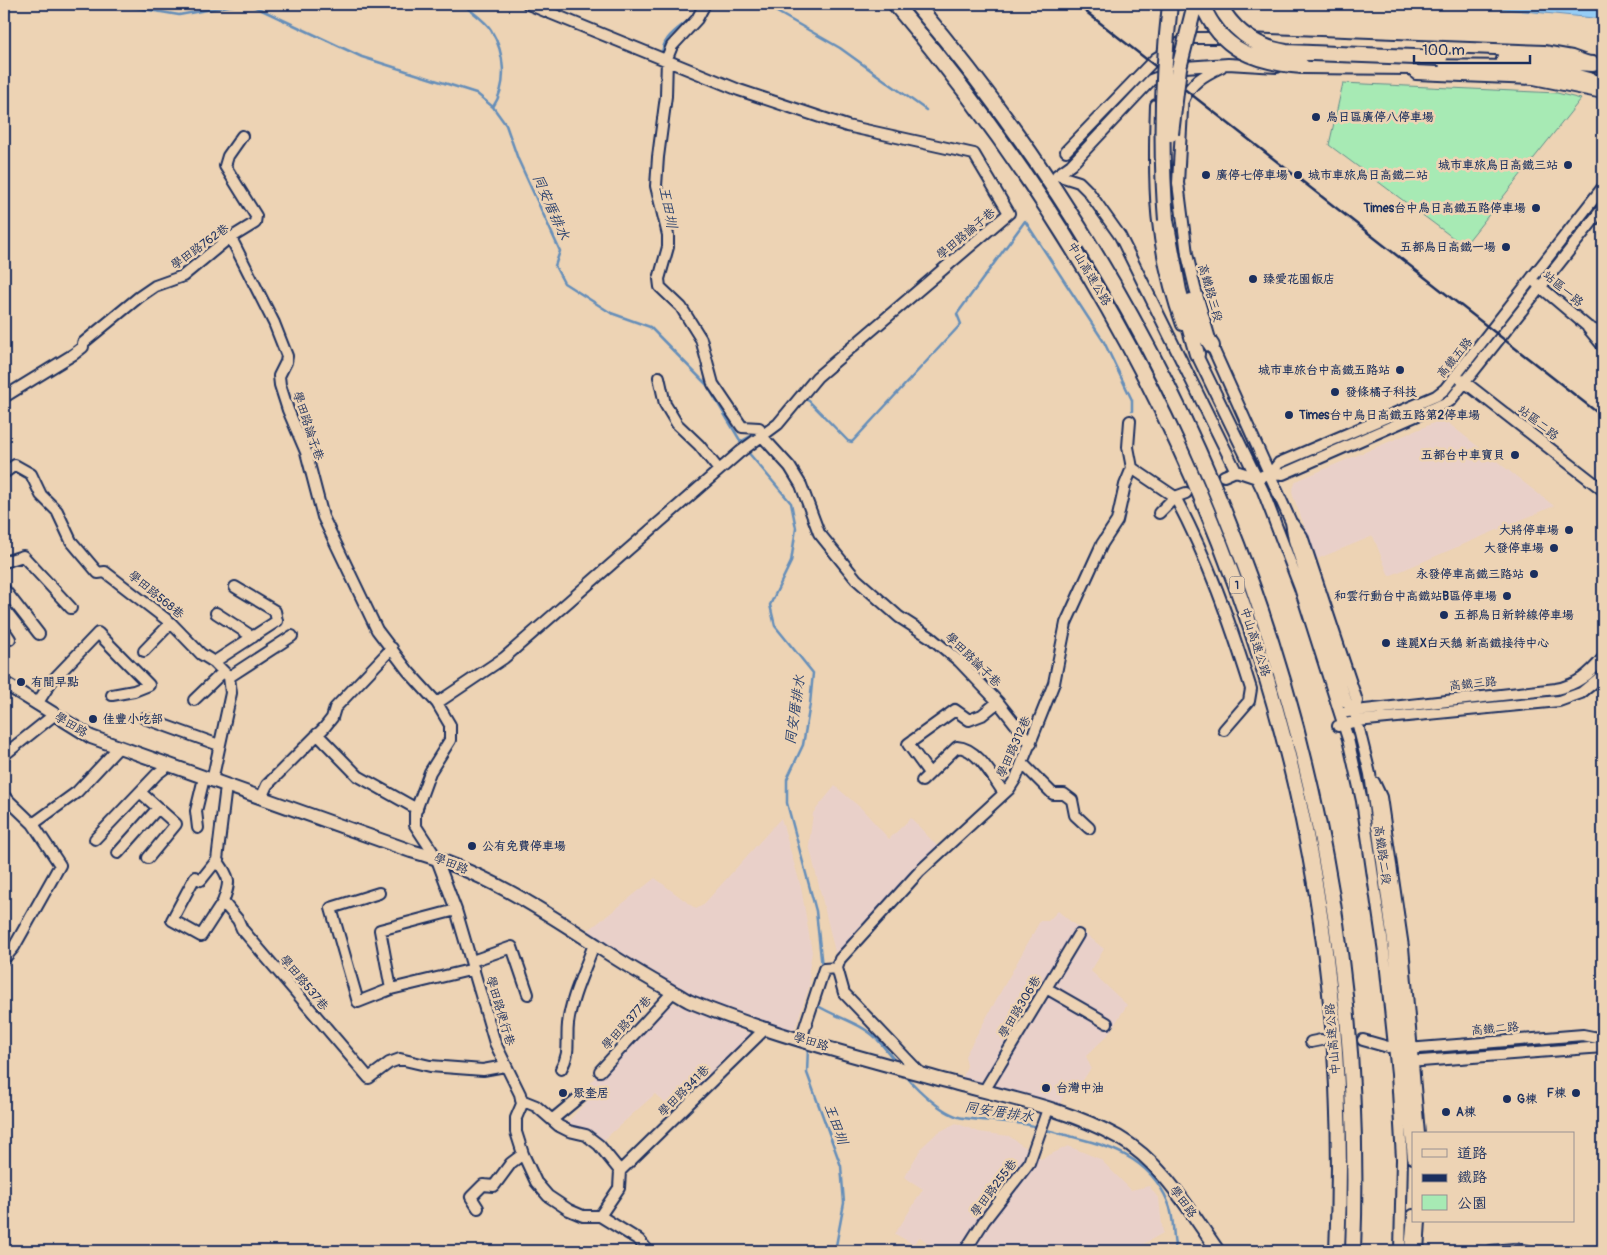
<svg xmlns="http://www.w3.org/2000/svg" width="1607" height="1255" font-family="Pangolin,'LXGW WenKai TC',sans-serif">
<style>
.built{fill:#e9d0c9}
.green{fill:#a7eab4;stroke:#618c89}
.water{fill:#96cdf5;stroke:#658eb9}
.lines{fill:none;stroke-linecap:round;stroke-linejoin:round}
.stream{stroke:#658eb9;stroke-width:2.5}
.minor-casing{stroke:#1b2f5e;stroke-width:14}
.major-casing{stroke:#1b2f5e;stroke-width:16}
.highway-casing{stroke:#1b2f5e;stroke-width:18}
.minor{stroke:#edd3b4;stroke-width:10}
.major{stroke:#edd3b4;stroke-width:12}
.highway{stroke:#edd3b4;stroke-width:14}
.rail{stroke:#1b2f5e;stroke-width:2.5}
.highway-bridge-casing{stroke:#1b2f5e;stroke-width:18;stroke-linecap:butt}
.highway-bridge{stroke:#edd3b4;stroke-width:14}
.poi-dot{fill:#1b2f5e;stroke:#edd3b4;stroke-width:2}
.labels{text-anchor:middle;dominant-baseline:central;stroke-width:5;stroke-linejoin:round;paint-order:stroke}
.shield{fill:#edd3b4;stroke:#5a6078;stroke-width:1}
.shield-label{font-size:11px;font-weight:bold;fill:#1b2f5e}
.poi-label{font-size:12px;font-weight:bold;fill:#1b2f5e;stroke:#edd3b4;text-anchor:start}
.street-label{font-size:12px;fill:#1b2f5e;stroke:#edd3b4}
.water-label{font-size:14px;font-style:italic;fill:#273f6d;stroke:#edd3b4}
</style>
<rect width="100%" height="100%" fill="#edd3b4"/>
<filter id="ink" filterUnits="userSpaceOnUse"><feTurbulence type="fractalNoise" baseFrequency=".02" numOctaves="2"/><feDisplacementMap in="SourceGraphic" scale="10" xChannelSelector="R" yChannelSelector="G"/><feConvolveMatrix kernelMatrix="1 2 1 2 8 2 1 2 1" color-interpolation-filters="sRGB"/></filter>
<g filter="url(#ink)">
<path class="built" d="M1443,419L1554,506L1389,576L1373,536L1317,559L1293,496L1292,491L1296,481Z
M835,786L862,809L889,839L911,818L938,847V851L840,953L835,952L809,845L813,813Z
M781,818L801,887L812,952L809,970L810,984L794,1031L721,1012L676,989L585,933L655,878L696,909L703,905Z
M1058,911L1104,949L1091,971L1127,1005L1107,1036L1086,1056L1091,1068L1082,1082L1072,1081L1066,1087L1059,1108L967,1083L962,1079L967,1066L965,1056L1040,921H1048Z
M668,1001L751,1034L747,1042L673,1111L655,1094L598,1145L562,1128L589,1099L582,1091Z
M956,1123L979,1132L1009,1136L1041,1159L1068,1146L1100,1159L1131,1190L1149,1186L1159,1199L1163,1233L1131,1251H938L920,1237L913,1244L895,1234L923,1189L904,1177L922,1147L937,1133Z"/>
<path class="green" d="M1343,83L1557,93L1581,99L1464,246L1329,145Z"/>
<path class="water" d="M1456,4H1603V19Z"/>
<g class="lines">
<path class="stream" d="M114,4L179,15L239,4
M249,4L362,57L476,93L493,107L506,125L518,159L560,251L555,266L564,283L611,313L650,327L707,385L744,447
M463,4C471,12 485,20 491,30C505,53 508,84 493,107
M763,4L840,48L926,110
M662,57C661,38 677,30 690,19
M704,371L707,385
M803,398L809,401L848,441L852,442L961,324L957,314L1025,221L1104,342L1132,400V411
M740,442L758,432
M747,451L791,503L796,528L791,562L770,605L775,626L813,673L810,704L803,745L787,779V803L816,911L822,967
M818,1006C836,1017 860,1023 876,1038C883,1045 889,1054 896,1062
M814,1015L822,990
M809,1039V1027
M808,1047L807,1073L841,1166L844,1203L835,1251
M905,1075C917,1089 944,1116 964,1118C989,1122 1013,1120 1038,1127
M1043,1129C1092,1143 1146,1148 1168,1202C1175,1218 1172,1235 1176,1251"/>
<defs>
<path id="minor" d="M705,4L697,19L672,46L667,58L666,96L658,157L656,186L668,235V247L659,279L660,287L681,307L701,339L713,384L742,427L759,428L761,435L790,467L801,485L819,533L856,579L899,617L930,637L959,661L998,702
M1416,74L1534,79L1603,93
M1183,92L1178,183L1187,254L1195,288L1212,346L1291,522L1294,540L1347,703L1354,709L1370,774L1394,949L1413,1158
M1183,101C1190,83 1204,75 1221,67
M1156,105C1153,187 1154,247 1182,325
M1066,151L1155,59L1188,38H1222L1544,51L1572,56L1603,67
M1057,175L1071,165L1151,80L1185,67L1228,64L1277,67
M1057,175L1079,182L1088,191L1120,236L1236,471
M231,238L274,323L287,356L286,362L279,376L280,385L288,410L306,452L323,517L377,630L408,671L437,703L450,725V740L430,772L415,813V825L436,857L456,910L495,1043L520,1094L522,1104L516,1118V1132L523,1154L536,1182L548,1196L569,1210L583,1216H600L639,1240L648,1251
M1537,284L1588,327L1603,334
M1588,328L1603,346
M1194,349L1263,491L1300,588L1348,739L1362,801L1384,952L1397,1074L1402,1159L1400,1251
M659,377L665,404L677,424L699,445L719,470
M1462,380L1603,490
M4,397L74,354L83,347V343L139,297L155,286L183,276L224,242L255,223L256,216L225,166L228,156L242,136
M1130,421L1128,447L1132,468
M4,473L15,465L31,474L41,495L57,511L71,541L98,573L105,572L171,623L201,654L214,662L229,677L231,693L212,781
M1271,473L1279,463L1436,396L1445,389L1603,187
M1224,476L1236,471L1257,478
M1257,478L1271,473L1283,474L1450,401L1603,208
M1159,513L1175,497C1208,559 1230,622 1251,689L1249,701L1224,730
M1292,523L1302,536L1357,701L1354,709
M4,562L23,556L71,608
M4,589L39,634
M216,613L253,637
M4,630L10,639
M144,651L171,623
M214,662L277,621L275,611L235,587
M229,677L292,636
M194,700L223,672
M437,703L504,658L740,452L778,424L817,377L1009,213L974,154L847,126L739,90L528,4
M37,704L51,682L98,633L149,685L134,691L112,695
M1347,712L1556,689C1577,685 1590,674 1603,658
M144,718L219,745
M1338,726L1357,721L1559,701L1581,693L1603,675
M317,734L358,776L417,809
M4,755L54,715
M1023,764L1053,794H1064L1072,800L1075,815L1089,828
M929,773L908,744L955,710L969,720L982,715L998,702L1031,744
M922,781L957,747C978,748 993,778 1004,793
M1374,782L1381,797L1403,947L1419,1134
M140,792L176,824L148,858
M4,796L33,824L60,865L14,947L4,959
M261,798L267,785L324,728L332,718L335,708L392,648
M33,824L77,792L118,748
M198,828L196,811L204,778
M95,839L157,774L169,765
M118,853L158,808
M217,860C230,879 231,880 223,902L238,920L242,929L369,1078L389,1063L400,1059L430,1066L483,1070L505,1066
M379,893L331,908L358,1002L391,989L474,969
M223,902L201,936L172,920L195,877L201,880L217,860L226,786
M472,961L512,947L528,994
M1046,988L1107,1023
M391,989L380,930L456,910
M801,1039L824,969L837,968
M1363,1040L1388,1047
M1311,1042L1321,1040
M1407,1049L1583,1035L1603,1039
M1408,1062L1603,1047
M561,1069C571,1052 566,1042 568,1024C571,997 585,970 594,944
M600,1071L673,992
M921,1074L844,993L837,968L840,959L920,871L1009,789L1016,778L1054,683L1066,623L1102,544L1117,521L1125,485L1132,468L1175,497L1186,493
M984,1091L1078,935
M521,1100L536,1106L559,1126L569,1131L586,1135L599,1145L620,1171
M553,1119L582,1095
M478,1208L471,1197L483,1185L494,1186L511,1163L523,1154
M600,1216L619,1188L620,1171L766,1028
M965,1251L984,1221L1029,1163L1048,1109
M1410,1251L1413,1215
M1418,1251L1420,1221
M1491,1251L1514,1249L1528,1251"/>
<path id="major" d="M4,683L91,737L411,851C479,869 538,907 596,945C620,962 645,976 671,991C678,994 684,999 691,1002C777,1037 870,1060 961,1085C1014,1099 1070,1110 1118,1137C1162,1162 1190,1211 1218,1251"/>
<path id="highway" d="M895,4C1193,357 1359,786 1337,1251
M916,4C1213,356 1371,790 1353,1251
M1504,59L1593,64
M1302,66L1522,68L1570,75L1603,84
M1166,220L1179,291L1197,354
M1191,301L1201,330L1212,346"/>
</defs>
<use href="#minor" class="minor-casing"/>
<use href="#major" class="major-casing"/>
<use href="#highway" class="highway-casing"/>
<use href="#minor" class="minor"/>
<use href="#major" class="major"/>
<use href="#highway" class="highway"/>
<path class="rail" d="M1076,4L1603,417"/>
<defs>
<path id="highway-bridge" d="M1202,4C1221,51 1256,62 1302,66
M1219,4C1233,31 1255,47 1286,52L1440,58
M1171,134L1179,68L1195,4
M1166,220C1160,148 1162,76 1170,4"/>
</defs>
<use href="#highway-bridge" class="highway-bridge-casing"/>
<use href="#highway-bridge" class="highway-bridge"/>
</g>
</g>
<g class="poi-dot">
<circle cx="1316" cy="117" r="5"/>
<circle cx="1568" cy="165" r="5"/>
<circle cx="1206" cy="175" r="5"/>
<circle cx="1298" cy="175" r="5"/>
<circle cx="1536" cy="208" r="5"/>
<circle cx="1506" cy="247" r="5"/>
<circle cx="1253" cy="279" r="5"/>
<circle cx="1400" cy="370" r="5"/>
<circle cx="1335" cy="392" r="5"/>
<circle cx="1289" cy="415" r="5"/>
<circle cx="1515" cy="455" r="5"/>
<circle cx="1569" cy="530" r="5"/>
<circle cx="1554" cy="548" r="5"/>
<circle cx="1534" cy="574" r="5"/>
<circle cx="1507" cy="596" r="5"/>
<circle cx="1444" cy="615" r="5"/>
<circle cx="1386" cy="643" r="5"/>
<circle cx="21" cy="682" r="5"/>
<circle cx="93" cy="719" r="5"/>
<circle cx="472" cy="846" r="5"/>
<circle cx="1046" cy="1088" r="5"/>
<circle cx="563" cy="1093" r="5"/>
<circle cx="1576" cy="1093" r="5"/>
<circle cx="1507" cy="1099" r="5"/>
<circle cx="1446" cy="1112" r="5"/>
</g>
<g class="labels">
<rect class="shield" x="1229.5" y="576.5" width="15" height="17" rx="4"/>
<g class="shield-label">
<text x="1237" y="585">1</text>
</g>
<g class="poi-label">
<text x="1326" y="117">烏日區廣停八停車場</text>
<text x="1558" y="165" text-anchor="end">城市車旅烏日高鐵三站</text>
<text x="1216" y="175">廣停七停車場</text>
<text x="1308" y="175">城市車旅烏日高鐵二站</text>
<text x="1526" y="208" text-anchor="end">Times台中烏日高鐵五路停車場</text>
<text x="1496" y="247" text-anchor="end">五都烏日高鐵一場</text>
<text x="1263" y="279">臻愛花園飯店</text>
<text x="1390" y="370" text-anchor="end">城市車旅台中高鐵五路站</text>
<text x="1345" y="392">發條橘子科技</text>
<text x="1299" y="415">Times台中烏日高鐵五路第2停車場</text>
<text x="1505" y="455" text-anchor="end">五都台中車寶貝</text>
<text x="1559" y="530" text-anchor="end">大將停車場</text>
<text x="1544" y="548" text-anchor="end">大發停車場</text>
<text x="1524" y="574" text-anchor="end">永發停車高鐵三路站</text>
<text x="1497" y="596" text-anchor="end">和雲行動台中高鐵站B區停車場</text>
<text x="1454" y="615">五都烏日新幹線停車場</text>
<text x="1396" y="643">達麗X白天鵝 新高鐵接待中心</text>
<text x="31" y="682">有間早點</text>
<text x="103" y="719">佳豐小吃部</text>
<text x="482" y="846">公有免費停車場</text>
<text x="1056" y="1088">台灣中油</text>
<text x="573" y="1093">聚奎居</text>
<text x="1566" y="1093" text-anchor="end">F棟</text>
<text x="1517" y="1099">G棟</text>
<text x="1456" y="1112">A棟</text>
</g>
<g class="street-label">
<text transform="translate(966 234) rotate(-40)">學田路論子巷</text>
<text transform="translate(200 247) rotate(-36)">學田路762巷</text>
<text transform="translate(1089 274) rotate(59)">中山高速公路</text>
<text transform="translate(1563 289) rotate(40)">站區一路</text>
<text transform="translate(1210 293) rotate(74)">高鐵路三段</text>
<text transform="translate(1455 358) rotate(-51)">高鐵五路</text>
<text transform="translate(1538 423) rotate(38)">站區二路</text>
<text transform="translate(308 426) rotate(71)">學田路論子巷</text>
<text transform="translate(156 595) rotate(39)">學田路568巷</text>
<text transform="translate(1255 642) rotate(72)">中山高速公路</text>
<text transform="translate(973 660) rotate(44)">學田路論子巷</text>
<text transform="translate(1473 684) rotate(-6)">高鐵三路</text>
<text transform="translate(71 725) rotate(31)">學田路</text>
<text transform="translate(1014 747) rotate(-66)">學田路312巷</text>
<text transform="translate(1382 855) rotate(82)">高鐵路二段</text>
<text transform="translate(451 864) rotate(21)">學田路</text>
<text transform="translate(304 983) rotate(50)">學田路537巷</text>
<text transform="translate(1020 1007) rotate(-59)">學田路306巷</text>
<text transform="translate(500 1011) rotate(73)">學田路便行巷</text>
<text transform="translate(627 1023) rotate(-48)">學田路377巷</text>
<text transform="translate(1495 1029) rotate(-5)">高鐵二路</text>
<text transform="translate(1333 1039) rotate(-95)">中山高速公路</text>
<text transform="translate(811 1042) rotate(17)">學田路</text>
<text transform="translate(684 1091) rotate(-45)">學田路341巷</text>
<text transform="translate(994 1188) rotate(-53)">學田路255巷</text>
<text transform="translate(1183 1202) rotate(54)">學田路</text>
</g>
<g class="water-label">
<text transform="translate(551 207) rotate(66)">同安厝排水</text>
<text transform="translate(668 207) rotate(79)">王田圳</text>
<text transform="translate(795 710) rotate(-82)">同安厝排水</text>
<text transform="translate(999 1112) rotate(9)">同安厝排水</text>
<text transform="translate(836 1124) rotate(70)">王田圳</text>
</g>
</g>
<rect width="1607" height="1255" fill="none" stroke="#edd3b4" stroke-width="20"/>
<rect x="10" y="10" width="1587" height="1235" fill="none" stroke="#1b2f5e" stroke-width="2" filter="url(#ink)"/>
<rect x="1412" y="1132" width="162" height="90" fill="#edd3b4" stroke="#999192"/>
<rect x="1422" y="1149" width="25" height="8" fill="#edd3b4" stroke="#999192"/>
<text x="1457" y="1158" font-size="15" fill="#1b2f5e">道路</text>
<rect x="1422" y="1174" width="25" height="8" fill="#1b2f5e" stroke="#999192"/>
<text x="1457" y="1182" font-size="15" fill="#1b2f5e">鐵路</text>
<rect x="1422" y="1195" width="25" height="15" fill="#a7eab4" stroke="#999192"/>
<text x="1457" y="1208" font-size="15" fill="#1b2f5e">公園</text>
<path d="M1414 55v8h116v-8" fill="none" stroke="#1b2f5e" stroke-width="2.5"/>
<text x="1422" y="55" font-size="15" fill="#1b2f5e" stroke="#edd3b4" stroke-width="4" paint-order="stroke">100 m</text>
</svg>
